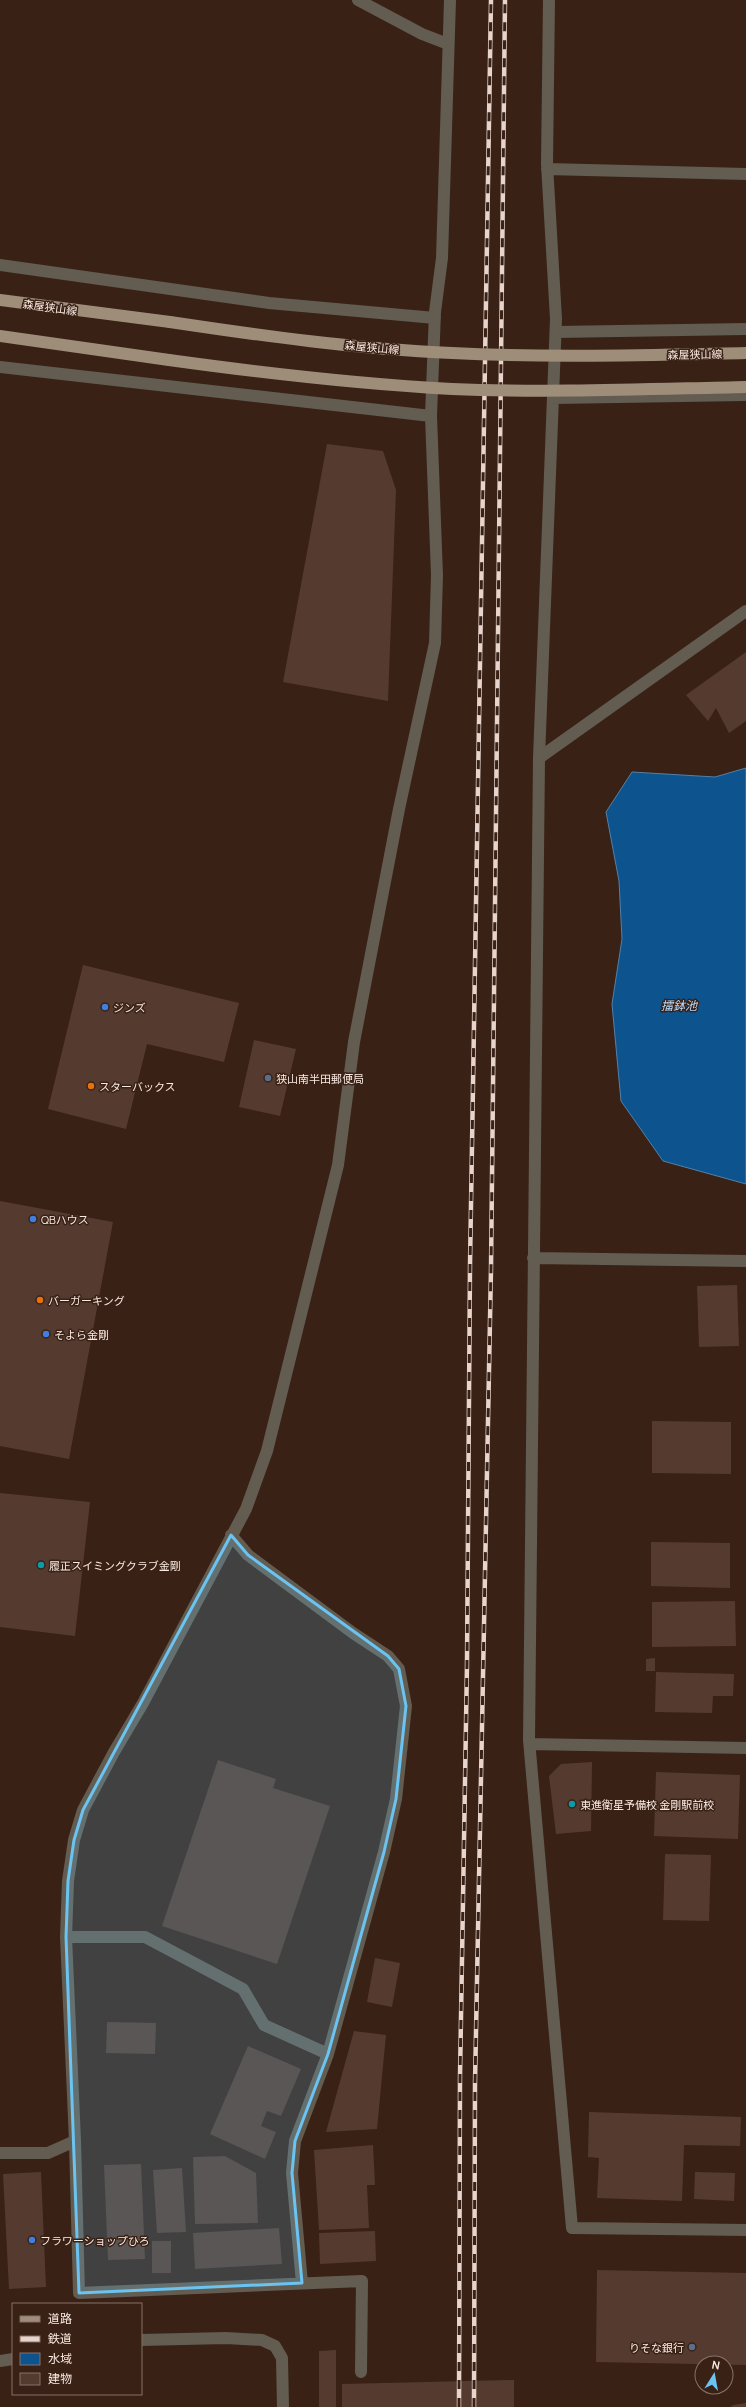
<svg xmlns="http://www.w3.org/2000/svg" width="746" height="2407" font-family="Manrope,'Noto Sans JP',sans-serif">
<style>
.water{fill:#0d538e;stroke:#5480a7}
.building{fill:#553b2f}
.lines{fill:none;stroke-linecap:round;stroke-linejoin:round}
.minor{stroke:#635c51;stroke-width:12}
.major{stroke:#9e8e79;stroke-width:12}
.rail-casing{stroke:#e7d5cd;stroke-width:4.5}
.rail{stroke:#392116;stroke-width:3;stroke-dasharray:9;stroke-linecap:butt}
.major-bridge{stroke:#9e8e79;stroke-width:12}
.marked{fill:#6ac3f1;fill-opacity:0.2;stroke:#6ac3f1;stroke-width:3;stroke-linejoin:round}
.shop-dot{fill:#3f7fe0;stroke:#392116;stroke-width:1.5}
.service-dot{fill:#5c6f8a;stroke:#392116;stroke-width:1.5}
.food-dot{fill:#e8710a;stroke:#392116;stroke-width:1.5}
.culture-dot{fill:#0f9aa8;stroke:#392116;stroke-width:1.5}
.labels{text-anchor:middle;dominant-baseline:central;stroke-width:3;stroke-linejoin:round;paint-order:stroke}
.street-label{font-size:11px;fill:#fbeae2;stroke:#392116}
.poi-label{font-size:11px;fill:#fbeae2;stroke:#392116;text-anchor:start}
.water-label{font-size:12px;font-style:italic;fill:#badbfd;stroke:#392116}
</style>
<rect width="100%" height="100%" fill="#392116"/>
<path class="water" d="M746,768V1184L663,1161L621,1101L612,1004L622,939L619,881L606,812L632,772L715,777Z"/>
<path class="building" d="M327,444L383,451L396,490L388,701L283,682Z
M746,652V721L729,733L716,708L708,721L686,695Z
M83,965L239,1003L224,1062L147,1044L126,1129L48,1109Z
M254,1040L296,1049L280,1116L239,1107Z
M0,1201L113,1222L69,1459L0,1446Z
M737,1285L739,1346L699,1347L697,1286Z
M652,1421L731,1422V1474L652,1473Z
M0,1493L90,1502L75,1636L0,1627Z
M651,1542L730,1543V1588L651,1586Z
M735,1601L736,1646L652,1647V1602Z
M655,1658V1671H646V1659Z
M656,1672L734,1674L733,1696H713L712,1713L655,1712Z
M218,1760L276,1779L273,1788L330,1806L277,1964L162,1926Z
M592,1762L591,1831L556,1834L549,1776L561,1764Z
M656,1772L740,1775L738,1839L654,1836Z
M665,1854L711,1855L709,1921L663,1920Z
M375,1958L400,1963L392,2007L367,2002Z
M107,2022L156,2023L155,2054L106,2053Z
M354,2031L386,2035L377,2129L326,2132Z
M248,2046L301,2069L281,2116L267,2111L261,2126L276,2132L265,2159L210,2134Z
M589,2112L741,2117L740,2146L684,2145L682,2201L597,2198L599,2158L588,2157Z
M373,2145L375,2185H367L369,2228L319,2230L314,2150Z
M225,2156L256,2173L258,2223L195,2224L193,2157Z
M141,2164L145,2259L108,2260L104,2165Z
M182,2168L186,2232L157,2233L153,2170Z
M41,2172L46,2287L9,2289L3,2174Z
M695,2172L735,2173L734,2201L694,2199Z
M279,2228L282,2264L195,2269L193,2233Z
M375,2231L376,2261L320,2264L319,2233Z
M152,2241H171V2273H152Z
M597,2270L746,2273V2365L596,2362Z
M336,2350V2407H319V2351Z
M514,2380V2407H342V2384Z
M746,2403V2407H730L733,2405Z"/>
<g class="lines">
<path class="minor" d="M358,0L422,34L448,44
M549,0L547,164L556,319L539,758L529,1740L572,2228L746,2230
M547,169L746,174
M0,265L269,303L435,318
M556,332L746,329
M0,367L431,416
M553,398L746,395
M539,758L746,611
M533,1258L746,1261
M231,1535L248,1555L353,1633L388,1656L399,1669L406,1706L396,1799L384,1852L328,2054L295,2141L292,2173L302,2283
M530,1744L746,1748
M66,1937H145L243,1989L264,2025L328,2054
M75,2141L79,2293L362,2281L361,2372
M0,2153H48L75,2141L66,1937L68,1881L74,1840L83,1810L114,1752L143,1703L246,1509L267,1451L338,1165L354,1042L399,809L435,643L437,575L431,416L435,312L442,258L450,0
M141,2340L226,2338L262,2340L275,2346L282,2358L283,2407
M0,2361L13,2359"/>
<path class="major" d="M0,300L170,322
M0,336L169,360"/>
<defs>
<path id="rail" d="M459,2407L460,2077L467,1664L470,1266L491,0
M474,2407L475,2083L491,1269L505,0"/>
</defs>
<use href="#rail" class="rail-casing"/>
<use href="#rail" class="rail"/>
<path class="major-bridge" d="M170,322C263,336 358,349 452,353C550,358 648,355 746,353
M169,360C263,373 357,384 452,389C550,393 648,389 746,387"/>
</g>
<path class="marked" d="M231,1535L248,1555L388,1656L399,1669L406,1706L396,1799L384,1852L328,2054L295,2141L292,2173L302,2283L79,2293L66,1937L68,1881L74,1840L83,1810Z"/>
<g class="shop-dot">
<circle cx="105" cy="1007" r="4"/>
<circle cx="33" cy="1219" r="4"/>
<circle cx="46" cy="1334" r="4"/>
<circle cx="32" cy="2240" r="4"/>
</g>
<g class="service-dot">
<circle cx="268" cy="1078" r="4"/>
<circle cx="692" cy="2347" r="4"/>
</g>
<g class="food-dot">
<circle cx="91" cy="1086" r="4"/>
<circle cx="40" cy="1300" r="4"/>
</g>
<g class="culture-dot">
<circle cx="41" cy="1565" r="4"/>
<circle cx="572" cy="1804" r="4"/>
</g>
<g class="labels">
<g class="street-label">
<text transform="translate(50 307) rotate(8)">森屋狭山線</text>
<text transform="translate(372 347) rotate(5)">森屋狭山線</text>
<text transform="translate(695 354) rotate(-1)">森屋狭山線</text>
</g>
<g class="poi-label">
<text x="113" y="1007">ジンズ</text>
<text x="276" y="1078">狭山南半田郵便局</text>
<text x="99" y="1086">スターバックス</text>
<text x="41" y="1219">QBハウス</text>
<text x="48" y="1300">バーガーキング</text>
<text x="54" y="1334">そよら金剛</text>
<text x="49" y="1565">履正スイミングクラブ金剛</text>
<text x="580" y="1804">東進衛星予備校 金剛駅前校</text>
<text x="40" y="2240">フラワーショップひろ</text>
<text x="684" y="2347" text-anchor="end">りそな銀行</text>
</g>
<g class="water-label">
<text x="679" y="1005">擂鉢池</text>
</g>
</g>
<rect x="12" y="2303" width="130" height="92" fill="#392116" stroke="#877168"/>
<rect x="20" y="2316" width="20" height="6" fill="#9e8e79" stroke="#877168"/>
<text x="48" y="2323" font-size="12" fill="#fbeae2">道路</text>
<rect x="20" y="2336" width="20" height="6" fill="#e7d5cd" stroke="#877168"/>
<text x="48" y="2343" font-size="12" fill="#fbeae2">鉄道</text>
<rect x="20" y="2353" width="20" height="12" fill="#0d538e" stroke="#877168"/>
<text x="48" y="2363" font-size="12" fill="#fbeae2">水域</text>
<rect x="20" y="2373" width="20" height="12" fill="#553b2f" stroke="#877168"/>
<text x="48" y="2383" font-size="12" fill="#fbeae2">建物</text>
<g transform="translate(714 2375) rotate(11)"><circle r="19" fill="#392116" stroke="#877168"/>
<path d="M0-3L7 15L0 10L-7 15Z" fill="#6ac3f1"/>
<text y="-6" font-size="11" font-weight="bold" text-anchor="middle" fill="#fbeae2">N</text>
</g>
</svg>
